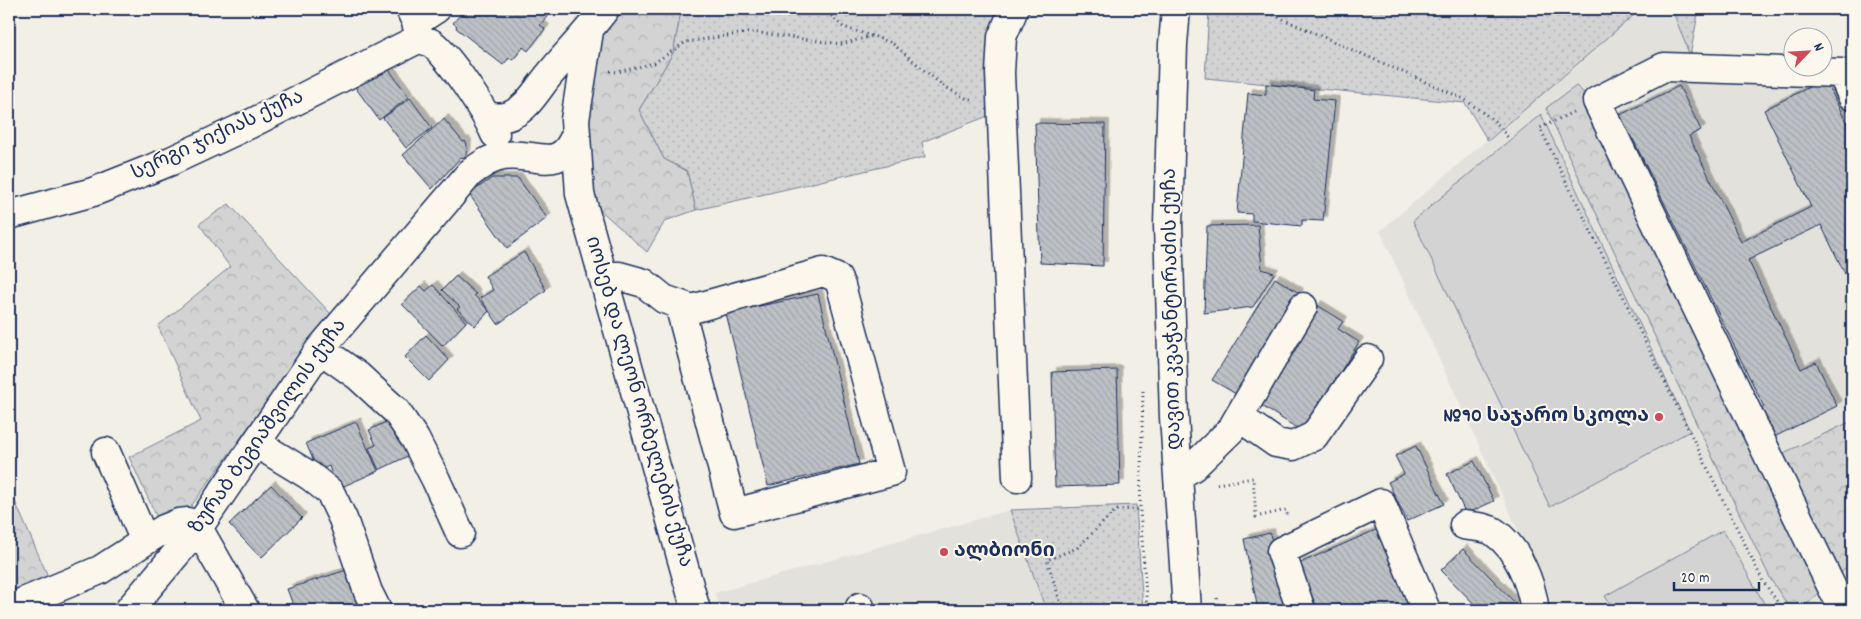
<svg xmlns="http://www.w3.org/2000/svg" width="1861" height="619" font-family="Dekko,'Noto Sans Georgian',sans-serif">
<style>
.built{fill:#e2e1dc}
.grass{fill:url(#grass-dots);stroke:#768198}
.forest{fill:url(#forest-crowns);stroke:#768198}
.garden{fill:#d2d3d2;stroke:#768198}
.building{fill:url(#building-back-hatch);stroke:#1b2f5e;filter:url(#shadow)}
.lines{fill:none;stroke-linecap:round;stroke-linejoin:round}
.minor-casing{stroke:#1b2f5e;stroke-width:31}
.path{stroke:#1b2f5e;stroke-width:3;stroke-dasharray:1 4;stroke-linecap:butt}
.minor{stroke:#fbf7ec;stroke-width:28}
.poi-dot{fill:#d1495b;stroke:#fbf7ec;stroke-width:2}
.labels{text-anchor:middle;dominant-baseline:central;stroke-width:4;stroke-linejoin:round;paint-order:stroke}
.street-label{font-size:20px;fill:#1b2f5e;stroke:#fbf7ec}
.poi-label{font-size:20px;font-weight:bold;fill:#1b2f5e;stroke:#fbf7ec;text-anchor:end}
</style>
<defs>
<pattern id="grass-dots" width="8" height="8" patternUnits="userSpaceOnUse" patternTransform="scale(1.25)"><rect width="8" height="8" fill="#d2d3d2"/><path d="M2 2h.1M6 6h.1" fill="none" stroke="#b4b5b7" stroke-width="1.8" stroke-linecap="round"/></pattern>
<pattern id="forest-crowns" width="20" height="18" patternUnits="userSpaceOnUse" patternTransform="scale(1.25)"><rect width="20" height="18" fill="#d2d3d2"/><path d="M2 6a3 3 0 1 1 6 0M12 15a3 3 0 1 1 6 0" fill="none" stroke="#b4b5b7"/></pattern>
<pattern id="building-back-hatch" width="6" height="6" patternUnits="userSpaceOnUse" patternTransform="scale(1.25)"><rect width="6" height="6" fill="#bdc0c4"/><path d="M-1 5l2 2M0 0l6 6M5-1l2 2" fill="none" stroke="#a2a5ab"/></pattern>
<filter id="shadow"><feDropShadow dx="4.5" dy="-4.5" stdDeviation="0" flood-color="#0004"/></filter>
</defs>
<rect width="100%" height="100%" fill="#f2efe6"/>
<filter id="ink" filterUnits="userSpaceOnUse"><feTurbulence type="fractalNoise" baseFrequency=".02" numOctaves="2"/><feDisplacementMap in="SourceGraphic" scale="10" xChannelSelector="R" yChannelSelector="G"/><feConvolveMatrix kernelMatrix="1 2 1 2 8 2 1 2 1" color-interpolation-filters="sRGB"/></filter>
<g filter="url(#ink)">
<path class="built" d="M1641,9H1672L1690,56L1852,62V566L1811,610H1555L1380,231Z
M1010,510L1046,610H720L715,593Z"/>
<path class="grass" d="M689,9H899L901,13L911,9H996L998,112L922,142L925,157L696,210L687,171L664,159L639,110L673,53L680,16Z
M1209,9H1641L1488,141L1465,103L1205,78Z
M1672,9H1699L1690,56Z
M1136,505L1143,610H1046L1010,510Z"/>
<path class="forest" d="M617,9H689L680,16L673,53L639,110L664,159L687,171L696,210L665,221L647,252L588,199L580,118L595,33Z
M1576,86L1591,99L1827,585L1801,610H1791L1771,580L1546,108Z
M229,204L331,314L189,509L160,524L129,457L201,421L158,326L230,267L199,224Z
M1852,421V561L1834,581L1775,457Z
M9,488L51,583L9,600Z"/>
<path class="garden" d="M1541,114L1690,431L1550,507L1413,221Z
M1723,530L1765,605L1757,610H1614L1605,596Z"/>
<path class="building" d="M465,9H548L546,11L549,14L540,25L545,29L528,51L523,47L513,60L509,58L503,65L456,28L457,26L453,23Z
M387,67L409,97L379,120L355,87Z
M1825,79L1852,134V288L1821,225L1748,260L1801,369L1816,362L1837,406L1770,439L1757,411L1764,407L1633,139L1626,142L1614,118L1679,86L1701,130L1689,136L1741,242L1811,207L1764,110Z
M1266,84L1314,90L1313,99L1335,101L1323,221L1302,220V226L1252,221V214L1237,213L1248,93L1266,95Z
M410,98L432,128L406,148L383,118Z
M444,119L463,142L465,141L467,144L466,155L464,158L461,157L432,189L403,155Z
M1035,123L1105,124L1103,266L1040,263Z
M492,178H518L547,218L507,248L469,194Z
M1258,225L1262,269L1274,273L1253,307L1204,313L1207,226Z
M524,252L546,290L498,324L480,298L493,290L485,276Z
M456,276L476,294L474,295L489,311L475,326L457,309L460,307L442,290Z
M1275,278L1299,293L1236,394L1212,380Z
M433,285L466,322L443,346L402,304L421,286L426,291Z
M818,294L859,464L768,486L726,313Z
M1317,305L1343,321L1338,329L1359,342L1303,432L1257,403Z
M426,335L449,360L429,381L405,357Z
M1117,370L1120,485L1055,487L1052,372Z
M397,417L414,453L379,470L369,448L376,445L369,430Z
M356,422L378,471L337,489L329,466L318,471L306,443Z
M1416,446L1444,504L1407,521L1388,482L1404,474L1395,456Z
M1474,461L1494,501L1466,514L1447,474Z
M271,485L302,518L261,558L229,524Z
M1380,528L1414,605L1401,610H1318L1298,564Z
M1270,533L1286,610H1258L1244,539Z
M1463,549L1522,610H1480L1441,570Z
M356,567L372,610H295L287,589Z"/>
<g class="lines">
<defs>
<path id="minor" d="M410,9L416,22L420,38
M1014,9L1002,37L1000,73L1017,478
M1176,9L1173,44L1168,226L1174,417L1187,610
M416,22L436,9
M589,31L575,120L580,194L696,610
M420,38C423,40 427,41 431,43C450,57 485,111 495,134
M487,116C496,118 505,119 513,114C529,106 538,88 550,74C568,52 588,32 605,9
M9,215L93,192L171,161L250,124L420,38
M602,275L619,276L644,283L664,299L692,309L823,272L837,278L841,286L891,472L734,513L679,304
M320,349L358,376L396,411L415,439L436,480L460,533
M1239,417L1276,443L1293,446L1314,436L1368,359
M256,443L310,476L330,492L343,519L368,592L377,610
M106,452L145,541
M1178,476L1193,467L1231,430L1303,307
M1464,525C1473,527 1487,527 1494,532C1518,548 1531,583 1535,610
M860,607L861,610
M9,608L100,570L164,529L179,523L188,522L198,528L245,610
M129,610L198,528L320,349L470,173C481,165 490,158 504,156C534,151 559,175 575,136
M1301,610L1281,551L1381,503L1426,610
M1846,610L1836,596L1597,101L1664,67L1842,73L1852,96"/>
</defs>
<use href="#minor" class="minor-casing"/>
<path class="path" d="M824,9L843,27L872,36
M1260,9L1464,99L1496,122L1509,139
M610,71L618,72L654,63L686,42L752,32L841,44L873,36L892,43L942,85L967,99H973
M1573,112L1540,128L1763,581L1783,610
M1143,391L1140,509L1147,610
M1217,484L1253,478L1256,517L1286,510L1288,517
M1217,598L1219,610
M1063,610L1047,560L1077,548L1116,510L1140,509"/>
<use href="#minor" class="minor"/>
</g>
</g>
<g class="poi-dot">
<circle cx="1659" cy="417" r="5"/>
<circle cx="944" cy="552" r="5"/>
</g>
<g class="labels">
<g class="street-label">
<text transform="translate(218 136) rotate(-25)">სერგი ჯიქიას ქუჩა</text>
<text transform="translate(1173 309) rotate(-91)">დავით კვაჭანტირაძის ქუჩა</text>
<text transform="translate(638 402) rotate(74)">იოსებ და ლეონ ორბელების ქუჩა</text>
<text transform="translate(269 427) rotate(-55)">ზურაბ ბეგიაშვილის ქუჩა</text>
</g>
<g class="poi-label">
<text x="1649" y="417">№90 საჯარო სკოლა</text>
<text x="954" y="552" text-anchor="start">ალბიონი</text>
</g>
</g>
<rect width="1861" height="619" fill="none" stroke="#fbf7ec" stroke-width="30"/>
<rect x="15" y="15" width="1831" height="589" fill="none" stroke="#1b2f5e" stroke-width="2" filter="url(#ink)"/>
<g transform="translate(1808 52) rotate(65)"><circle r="24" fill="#fbf7ec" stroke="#a1a7b3"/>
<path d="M0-4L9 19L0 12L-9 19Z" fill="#d1495b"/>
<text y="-8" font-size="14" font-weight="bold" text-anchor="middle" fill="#1b2f5e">N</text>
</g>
<path d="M1674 582v8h85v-8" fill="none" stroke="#1b2f5e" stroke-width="2.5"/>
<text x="1681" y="582" font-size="15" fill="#1b2f5e" stroke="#fbf7ec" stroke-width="4" paint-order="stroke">20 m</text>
</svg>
